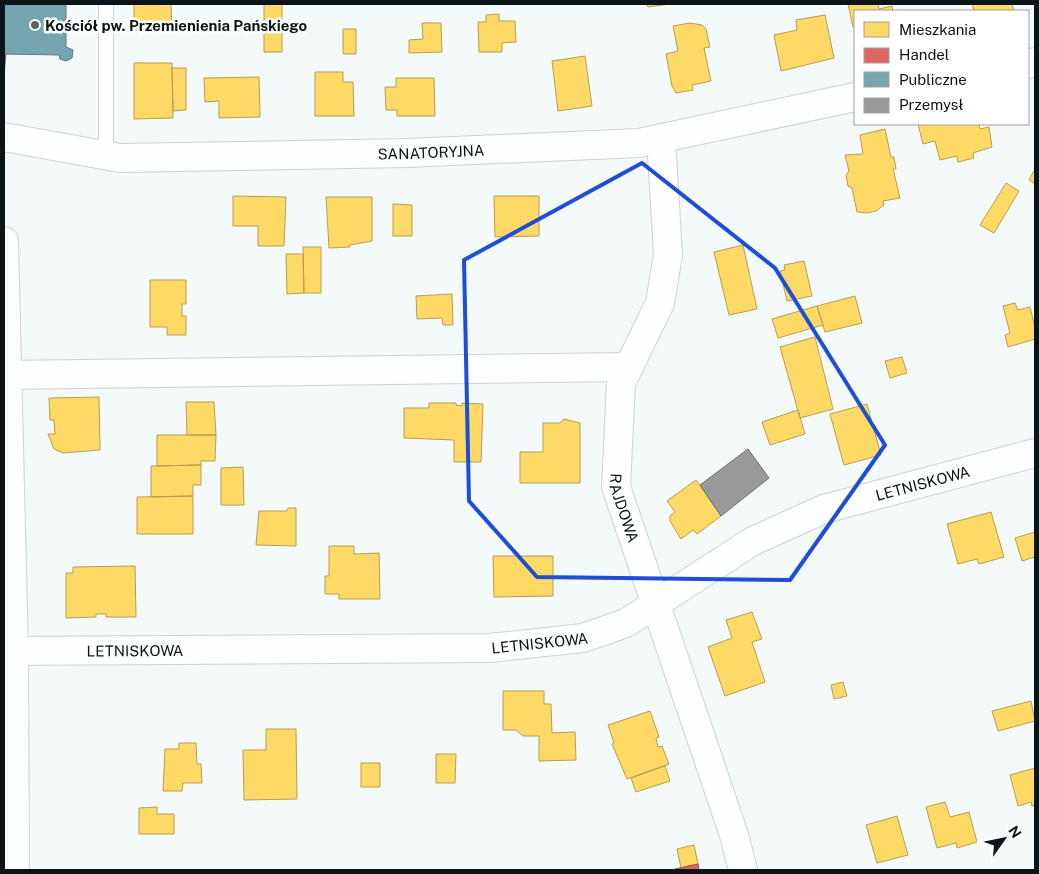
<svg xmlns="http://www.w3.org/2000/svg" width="1039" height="874" font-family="'Public Sans',sans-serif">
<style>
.homes{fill:#ffd966;stroke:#b69e4e}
.shops{fill:#e06666;stroke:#a04d4e}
.public{fill:#76a5af;stroke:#567a81}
.industry{fill:#999;stroke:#6e7172}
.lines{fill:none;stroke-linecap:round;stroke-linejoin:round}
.lane-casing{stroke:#ccd3d4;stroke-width:16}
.street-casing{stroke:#ccd3d4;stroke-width:30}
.lane{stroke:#fdfefe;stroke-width:14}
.street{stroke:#fdfefe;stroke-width:28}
.marked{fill:none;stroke:#1d4ed8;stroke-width:4;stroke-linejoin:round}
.poi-dot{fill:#5d6466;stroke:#fff;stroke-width:2}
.labels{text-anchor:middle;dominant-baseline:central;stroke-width:5;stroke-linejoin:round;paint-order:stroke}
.poi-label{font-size:15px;font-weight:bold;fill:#0b1416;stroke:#fff;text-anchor:start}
.street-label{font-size:15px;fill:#0b1416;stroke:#fff}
</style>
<rect width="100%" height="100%" fill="#f4f9fa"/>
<path class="homes" d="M134,4H171L172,30H134Z
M264,4H282V52H264Z
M647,4H670L648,7Z
M848,4H878L879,9L892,6L893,11H855V26L853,27Z
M972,4H1012L1014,11H974Z
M499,14V21H515L516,42L502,43V52H479L478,22H486V15Z
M825,15L834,58L781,71L774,35L797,30L796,20Z
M422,23H441L442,52L409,53V40L423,39Z
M690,23L702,25L706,29L710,47L704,48L711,81L692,85L693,90L676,93L672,86L666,54L678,51L673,26Z
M343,29H356V54H343Z
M585,56L592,106L558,111L552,61Z
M134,63H172L173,118L134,119Z
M172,68H186V110L173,111Z
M315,72H343V82H353L354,116H315Z
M259,77L260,117L219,118V101L205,102L204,78Z
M396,78H434L435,116H397V110H386L385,87H396Z
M918,124H979L980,129L989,127L992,147L973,153L974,158L958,162L957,156L940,160L935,141L923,144Z
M885,129L891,157H894L896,169H893L900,198L883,201L884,205L876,211L867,213L857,212L852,188L848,186L846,175L849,171L845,155L863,154L860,135Z
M1035,169V184L1029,180Z
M1006,183L1019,191L994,233L980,225Z
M233,196L286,197L284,246H258V226H233Z
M494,196H539V236L495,237Z
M326,197H372V241L350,245V247L329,248Z
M393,204L412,205V236H393Z
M743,245L757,309L729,315L714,252Z
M303,247H321V293H304Z
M286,254H303L304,293L287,294Z
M804,261L812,296L787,301L780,271L785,270L784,265Z
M150,280H186V304H182V316H186V335H167V327H150Z
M452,294L453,325H443L442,318L417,319L416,296Z
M855,296L862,323L825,332L817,306Z
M1015,303L1018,310L1030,307L1035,327V339L1008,347L1005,335L1010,333L1003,306Z
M817,306L823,325L778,338L772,319Z
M815,337L833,409L800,418L780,347Z
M902,357L907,373L890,378L885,361Z
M99,397L100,450L63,453L54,449L48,434H55L54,420H50L49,398Z
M186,402H214L216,435H187Z
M429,403H456V405L462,406V403L483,404L481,462H454V440L404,438V408H429Z
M867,404L881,455L844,465L830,414Z
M798,410L805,434L770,445L762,422Z
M564,419L580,423V483H520V452H543V423H560Z
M157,435H216L215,461H201V465L157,466Z
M201,465V485H193V496L151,497V466Z
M243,467L244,505H221V468Z
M696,480L721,516L697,534L693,530L681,539L670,521V516L675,512L667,501Z
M193,496V534H137V497Z
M288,508H296V546L256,545L259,511H287Z
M991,512L1004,557L979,564L977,559L958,564L947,524Z
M1035,532V557L1022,561L1015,538Z
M329,546H354V554L379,553L380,599H339V594H325V576H329Z
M493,556H553V596L494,597Z
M135,566L136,617H106V614H96V617L66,618V573H73V567Z
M752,612L762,639L752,642L765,682L725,696L708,647L732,638L726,620Z
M843,682L847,696L834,699L831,685Z
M503,691H544V704H551L552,733L575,732L576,760L539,761V736H523L516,730H503Z
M1031,701L1035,721L998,731L992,711Z
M650,711L659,737L656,738L658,747L662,746L669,764L627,779L612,744L614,743L608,725Z
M266,729H296L297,799L244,800L243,750H266Z
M179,743H196L197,764H201L202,783H183L182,791H163L165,749H179Z
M436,754H456L455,783H436Z
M361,763H380V787H361Z
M665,766L670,781L636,792L631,778Z
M1035,768V805L1032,806L1031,802L1018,806L1010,775Z
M945,802L950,817L969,812L977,842L957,848L956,843L937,848L926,807Z
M157,807V814H174V834H139V808Z
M897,816L908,855L877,863L866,825Z
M694,845L698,864L681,868L677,849Z"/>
<path class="shops" d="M698,864L699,870H675V869Z"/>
<path class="public" d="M4,4H66V47L73,50L72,58L66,61L60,59L59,55L4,54Z
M4,54H6L4,75Z"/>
<path class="industry" d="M748,449L769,478L721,516L700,485Z"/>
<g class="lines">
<defs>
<path id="lane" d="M106,4V155"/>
<g id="street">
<path d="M1028,64L1035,62"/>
<path id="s1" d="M4,137L120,158L407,153L639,143L855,97"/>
<path id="s2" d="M661,138L668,255L660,303L621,383L616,487L734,835L743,870"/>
<path d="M4,241L14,651L15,870"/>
<path d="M4,375L629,367"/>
<path id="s3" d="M4,651L489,648L583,638L626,623L753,541L824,509L1035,453"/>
</g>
</defs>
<use href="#lane" class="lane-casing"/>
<use href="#street" class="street-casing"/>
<use href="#lane" class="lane"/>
<use href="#street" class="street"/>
</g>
<path class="marked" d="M642,163L775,268L885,445L790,580L537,577L469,501L464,260Z"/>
<circle class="poi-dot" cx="35" cy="25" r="5"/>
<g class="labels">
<g class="poi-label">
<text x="45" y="25">Kościół pw. Przemienienia Pańskiego</text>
</g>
<g class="street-label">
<text stroke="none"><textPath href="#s1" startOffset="429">SANATORYJNA</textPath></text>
<text stroke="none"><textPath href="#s3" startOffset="956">LETNISKOWA</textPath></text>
<text stroke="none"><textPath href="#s2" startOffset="381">RAJDOWA</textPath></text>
<text stroke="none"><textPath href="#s3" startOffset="536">LETNISKOWA</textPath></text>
<text stroke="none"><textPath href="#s3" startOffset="131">LETNISKOWA</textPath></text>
</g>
</g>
<rect width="1039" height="874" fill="none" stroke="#0b1416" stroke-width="10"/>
<rect x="854" y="10" width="175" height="115" fill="#ffffff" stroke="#9da1a2"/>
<rect x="864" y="22" width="25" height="15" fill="#ffd966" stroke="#9da1a2"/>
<text x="899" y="35" font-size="15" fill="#0b1416">Mieszkania</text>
<rect x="864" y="48" width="25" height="15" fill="#e06666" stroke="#9da1a2"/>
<text x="899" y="60" font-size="15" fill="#0b1416">Handel</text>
<rect x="864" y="72" width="25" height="15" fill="#76a5af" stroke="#9da1a2"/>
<text x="899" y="85" font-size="15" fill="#0b1416">Publiczne</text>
<rect x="864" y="98" width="25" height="15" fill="#999999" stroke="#9da1a2"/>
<text x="899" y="110" font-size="15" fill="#0b1416">Przemysł</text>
<g transform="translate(1004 839) rotate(57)" stroke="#ffffff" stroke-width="4" paint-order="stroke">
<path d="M0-4L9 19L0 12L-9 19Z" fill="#0b1416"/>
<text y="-8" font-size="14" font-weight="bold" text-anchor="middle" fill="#0b1416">N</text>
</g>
</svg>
